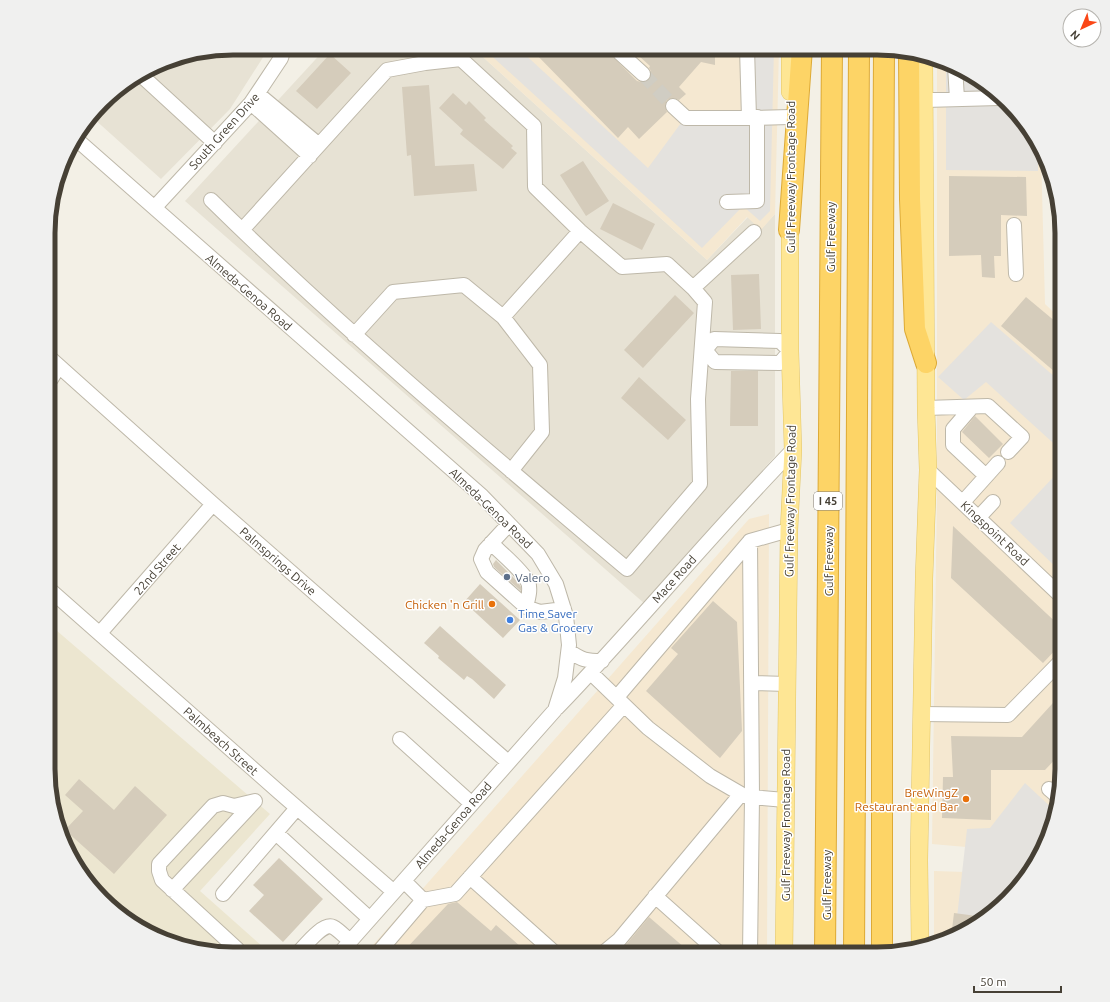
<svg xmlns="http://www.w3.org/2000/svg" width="1110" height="1002" font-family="Ubuntu,sans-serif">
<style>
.residential{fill:#e7e2d4}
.commercial{fill:#f5e8d1}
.education{fill:#ece6d0}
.parking{fill:#e4e2de}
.building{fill:#d5ccbb}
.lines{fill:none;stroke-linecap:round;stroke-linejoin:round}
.minor-tunnel{stroke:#d0cdc3;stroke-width:14;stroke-dasharray:14 7;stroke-linecap:butt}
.minor-casing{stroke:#beb8a9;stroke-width:16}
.major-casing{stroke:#e3c564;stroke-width:18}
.highway-casing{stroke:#ddaa36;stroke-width:22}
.minor{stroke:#fff;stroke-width:14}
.major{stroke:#fee694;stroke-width:17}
.highway{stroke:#fdd466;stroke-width:20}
.service-dot{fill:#5c6f8a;stroke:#fff;stroke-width:1.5}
.food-dot{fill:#e8710a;stroke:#fff;stroke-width:1.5}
.shop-dot{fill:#3f7fe0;stroke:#fff;stroke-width:1.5}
.labels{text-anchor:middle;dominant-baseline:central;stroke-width:3;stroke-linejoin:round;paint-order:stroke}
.shield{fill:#fff;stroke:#7e7972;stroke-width:1}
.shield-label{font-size:11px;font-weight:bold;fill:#464035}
.street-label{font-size:12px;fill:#464035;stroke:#fff}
.service-label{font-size:12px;fill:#4e5e75;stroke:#fff;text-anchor:start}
.food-label{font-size:12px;fill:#c56008;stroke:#fff;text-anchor:end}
.shop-label{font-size:12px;fill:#366cbe;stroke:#fff;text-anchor:start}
.rim{fill:none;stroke:#464035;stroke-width:5}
</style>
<rect width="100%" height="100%" fill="#f3f0e6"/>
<path class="residential" d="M233,48H269L230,109L161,179L92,117L111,94L174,58Z
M326,48H473L707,260L748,217L761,229L775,214V456L645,604L185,201Z"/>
<path class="commercial" d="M473,48H779L775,214L761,230L747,217L707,260Z
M937,61L958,67L1016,111L1041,152L1045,304L1062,320V769L1043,850L989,849L932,844L937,493Z
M769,514L767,954H365L749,519Z
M934,871L996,873L999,908L947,940L934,943Z"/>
<path class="education" d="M49,624L270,814L200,891L271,954H233L162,940L94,891L62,839L48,780Z"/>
<path class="parking" d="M483,48H518L648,168L689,112L745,122L749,48H774L770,211L760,221L743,206L702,248Z
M946,64L958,67L1016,111L1038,147V171L946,170Z
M1053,185L1062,221V298L1056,292L1052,252Z
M991,322L1062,383V451L986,382L964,400L938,377Z
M1062,468V573L1010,523Z
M1025,783L1053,809L1043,850L999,908L955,935L967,829L990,828Z"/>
<path class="building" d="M530,48H604L637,81L642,82L649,80L651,75V71L649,68L650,66L639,56L648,48H715V65L701,62L679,87L686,94L679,100L674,98L667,100L665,105L667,112L639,139L628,127L618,138Z
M330,54L351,73L317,109L296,91Z
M429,85L435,166L474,164L477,191L414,196L411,155L407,156L402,87Z
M453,93L466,105L469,101L486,118L484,120L513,146L511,148L517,153L503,169L460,134L463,130L439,108Z
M583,161L609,201L586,216L560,175Z
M949,176L1026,177L1027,216L1001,215V256H994L995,278L982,277L981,255L949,256Z
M613,203L655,224L642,250L600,229Z
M759,274L761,329L733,330L731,275Z
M675,295L694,313L643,368L624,350Z
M1026,297L1062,327V378L1001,326Z
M731,371H758V426H730Z
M639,377L686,420L668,440L621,398Z
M975,416L1003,444L989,458L962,432Z
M953,526L1062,628V643L1043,663L951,578Z
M496,560L518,582L521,587V591L494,567L493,564Z
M480,584L520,620L503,638L464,602Z
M713,601L737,622L742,731L720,758L646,691L678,654L671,648Z
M440,626L506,685L494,699L472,679L467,676L464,680L438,658L439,656L424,643Z
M1062,693V752L1045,770H991V820L942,818L943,777H953L951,736L1022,737Z
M79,779L114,810L135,786L167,815L114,874L65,830L83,811L65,795Z
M279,858L323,899L283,942L249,911L264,895L253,885Z
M457,902L491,931L496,925L529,954H401L448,904Z
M954,913L984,917L951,938Z
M649,917L692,954H616L625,946Z"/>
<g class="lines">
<path class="minor-tunnel" d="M643,74L673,106"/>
<defs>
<path id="minor" d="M625,48L620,53L643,74
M955,66L957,99
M142,76L215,143
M258,94L319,145
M925,100L999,98
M251,103L310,156
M673,106L686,118H749L747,48
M749,118L790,117
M75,138L482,496L538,554L556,584L566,616L569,645L565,678L555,710L339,954
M211,200C343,330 485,449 627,569L700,484L698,399L705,302L693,288L667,264L622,267L580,231L535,187L534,126L461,59L425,63L387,70L242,230
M727,202L757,201V117
M155,207L251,103L281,58L284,48
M1014,225L1016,274
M693,288L754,232
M503,317L580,231
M354,335L393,292L464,285L503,317L540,365L542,432L511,471
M714,339L780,341L790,351L780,363L715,362L705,350Z
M51,359L213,504L508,762
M51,379L59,366
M972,407L953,429V445L986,476
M926,408L988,406L1022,437L1008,452
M928,470L1062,597
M963,502L998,463
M979,517L993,502
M509,524L485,550L481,559L487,572L526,607L540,612L564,609
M491,543C501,553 522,570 528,582C531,589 528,599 526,607
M49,589L279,792L394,892
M100,633L213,504
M569,651C582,660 586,661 602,661
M591,673L648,728L710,776L741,794L619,940L602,954
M751,683L787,684
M617,697L750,541
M557,708C638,624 712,533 793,450
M922,714L1008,715L1062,660
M400,739L472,804
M1049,789L1056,795
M744,795L752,797L785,800
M276,833L370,919
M470,877L556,954
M404,881L423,900
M172,890L255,801L234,806L223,803L213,806L159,864V871L162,880L237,949L239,954
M223,894L297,808
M655,896L720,954
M297,954C304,947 323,922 333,927C339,930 345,937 350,941
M377,954L423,900L455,894L624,705
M750,954L752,797L750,541L789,530"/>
<path id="major" d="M790,92V48
M920,946L919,860L924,579L928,470L926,408L924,58
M784,954L789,530L793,450L790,351V217"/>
<path id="highway" d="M909,54L910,199L915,329L926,363
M789,230L802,48
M825,954L832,48
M854,954L859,48
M882,954V465L884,48"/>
</defs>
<use href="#minor" class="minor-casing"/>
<use href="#major" class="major-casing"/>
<use href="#highway" class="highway-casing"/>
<use href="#minor" class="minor"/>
<use href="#major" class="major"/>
<use href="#highway" class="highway"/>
</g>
<circle class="service-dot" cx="507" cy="577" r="4"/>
<g class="food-dot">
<circle cx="492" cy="604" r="4"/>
<circle cx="966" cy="799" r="4"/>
</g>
<circle class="shop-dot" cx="510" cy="620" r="4"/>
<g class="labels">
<rect class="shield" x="814" y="492" width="28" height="18" rx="3"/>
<g class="shield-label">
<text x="828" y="501">I 45</text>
</g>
<g class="street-label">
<text transform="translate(224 131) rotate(-48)">South Green Drive</text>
<text transform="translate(790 177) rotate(-90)">Gulf Freeway Frontage Road</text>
<text transform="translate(830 237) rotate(-90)">Gulf Freeway</text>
<text transform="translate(249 292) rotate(41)">Almeda-Genoa Road</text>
<text transform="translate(790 501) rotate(-89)">Gulf Freeway Frontage Road</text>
<text transform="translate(491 508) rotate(44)">Almeda-Genoa Road</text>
<text transform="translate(995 533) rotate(43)">Kingspoint Road</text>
<text transform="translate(278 561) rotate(41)">Palmsprings Drive</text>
<text transform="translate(828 561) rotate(-90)">Gulf Freeway</text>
<text transform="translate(157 569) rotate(-49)">22nd Street</text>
<text transform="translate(674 579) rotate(-48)">Mace Road</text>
<text transform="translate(221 741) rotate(42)">Palmbeach Street</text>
<text transform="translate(453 825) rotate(-49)">Almeda-Genoa Road</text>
<text transform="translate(785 825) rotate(-90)">Gulf Freeway Frontage Road</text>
<text transform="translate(826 885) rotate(-90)">Gulf Freeway</text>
</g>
<g class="service-label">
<text x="515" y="577">Valero</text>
</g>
<g class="food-label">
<text x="484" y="604">Chicken 'n Grill</text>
<text x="958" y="792">BreWingZ<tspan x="958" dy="14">Restaurant and Bar</tspan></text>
</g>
<g class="shop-label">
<text x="518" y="613">Time Saver<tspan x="518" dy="14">Gas &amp; Grocery</tspan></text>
</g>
</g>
<path d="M0 0H1110V1002H0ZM233 55H877A178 178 0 0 1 1055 233V769A178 178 0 0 1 877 947H233A178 178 0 0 1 55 769V233A178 178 0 0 1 233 55Z" fill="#f0f0ef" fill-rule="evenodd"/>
<path class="rim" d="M233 55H877A178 178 0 0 1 1055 233V769A178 178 0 0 1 877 947H233A178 178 0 0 1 55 769V233A178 178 0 0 1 233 55Z"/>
<g transform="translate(1082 28) rotate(224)"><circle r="19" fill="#ffffff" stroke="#b5b3ae"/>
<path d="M0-3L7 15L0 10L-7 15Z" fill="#fa4616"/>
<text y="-6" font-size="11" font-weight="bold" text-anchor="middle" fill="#464035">N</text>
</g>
<path d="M974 986v6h87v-6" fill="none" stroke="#464035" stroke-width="2"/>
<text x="980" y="986" font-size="12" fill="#464035" stroke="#ffffff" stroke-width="3" paint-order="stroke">50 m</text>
</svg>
